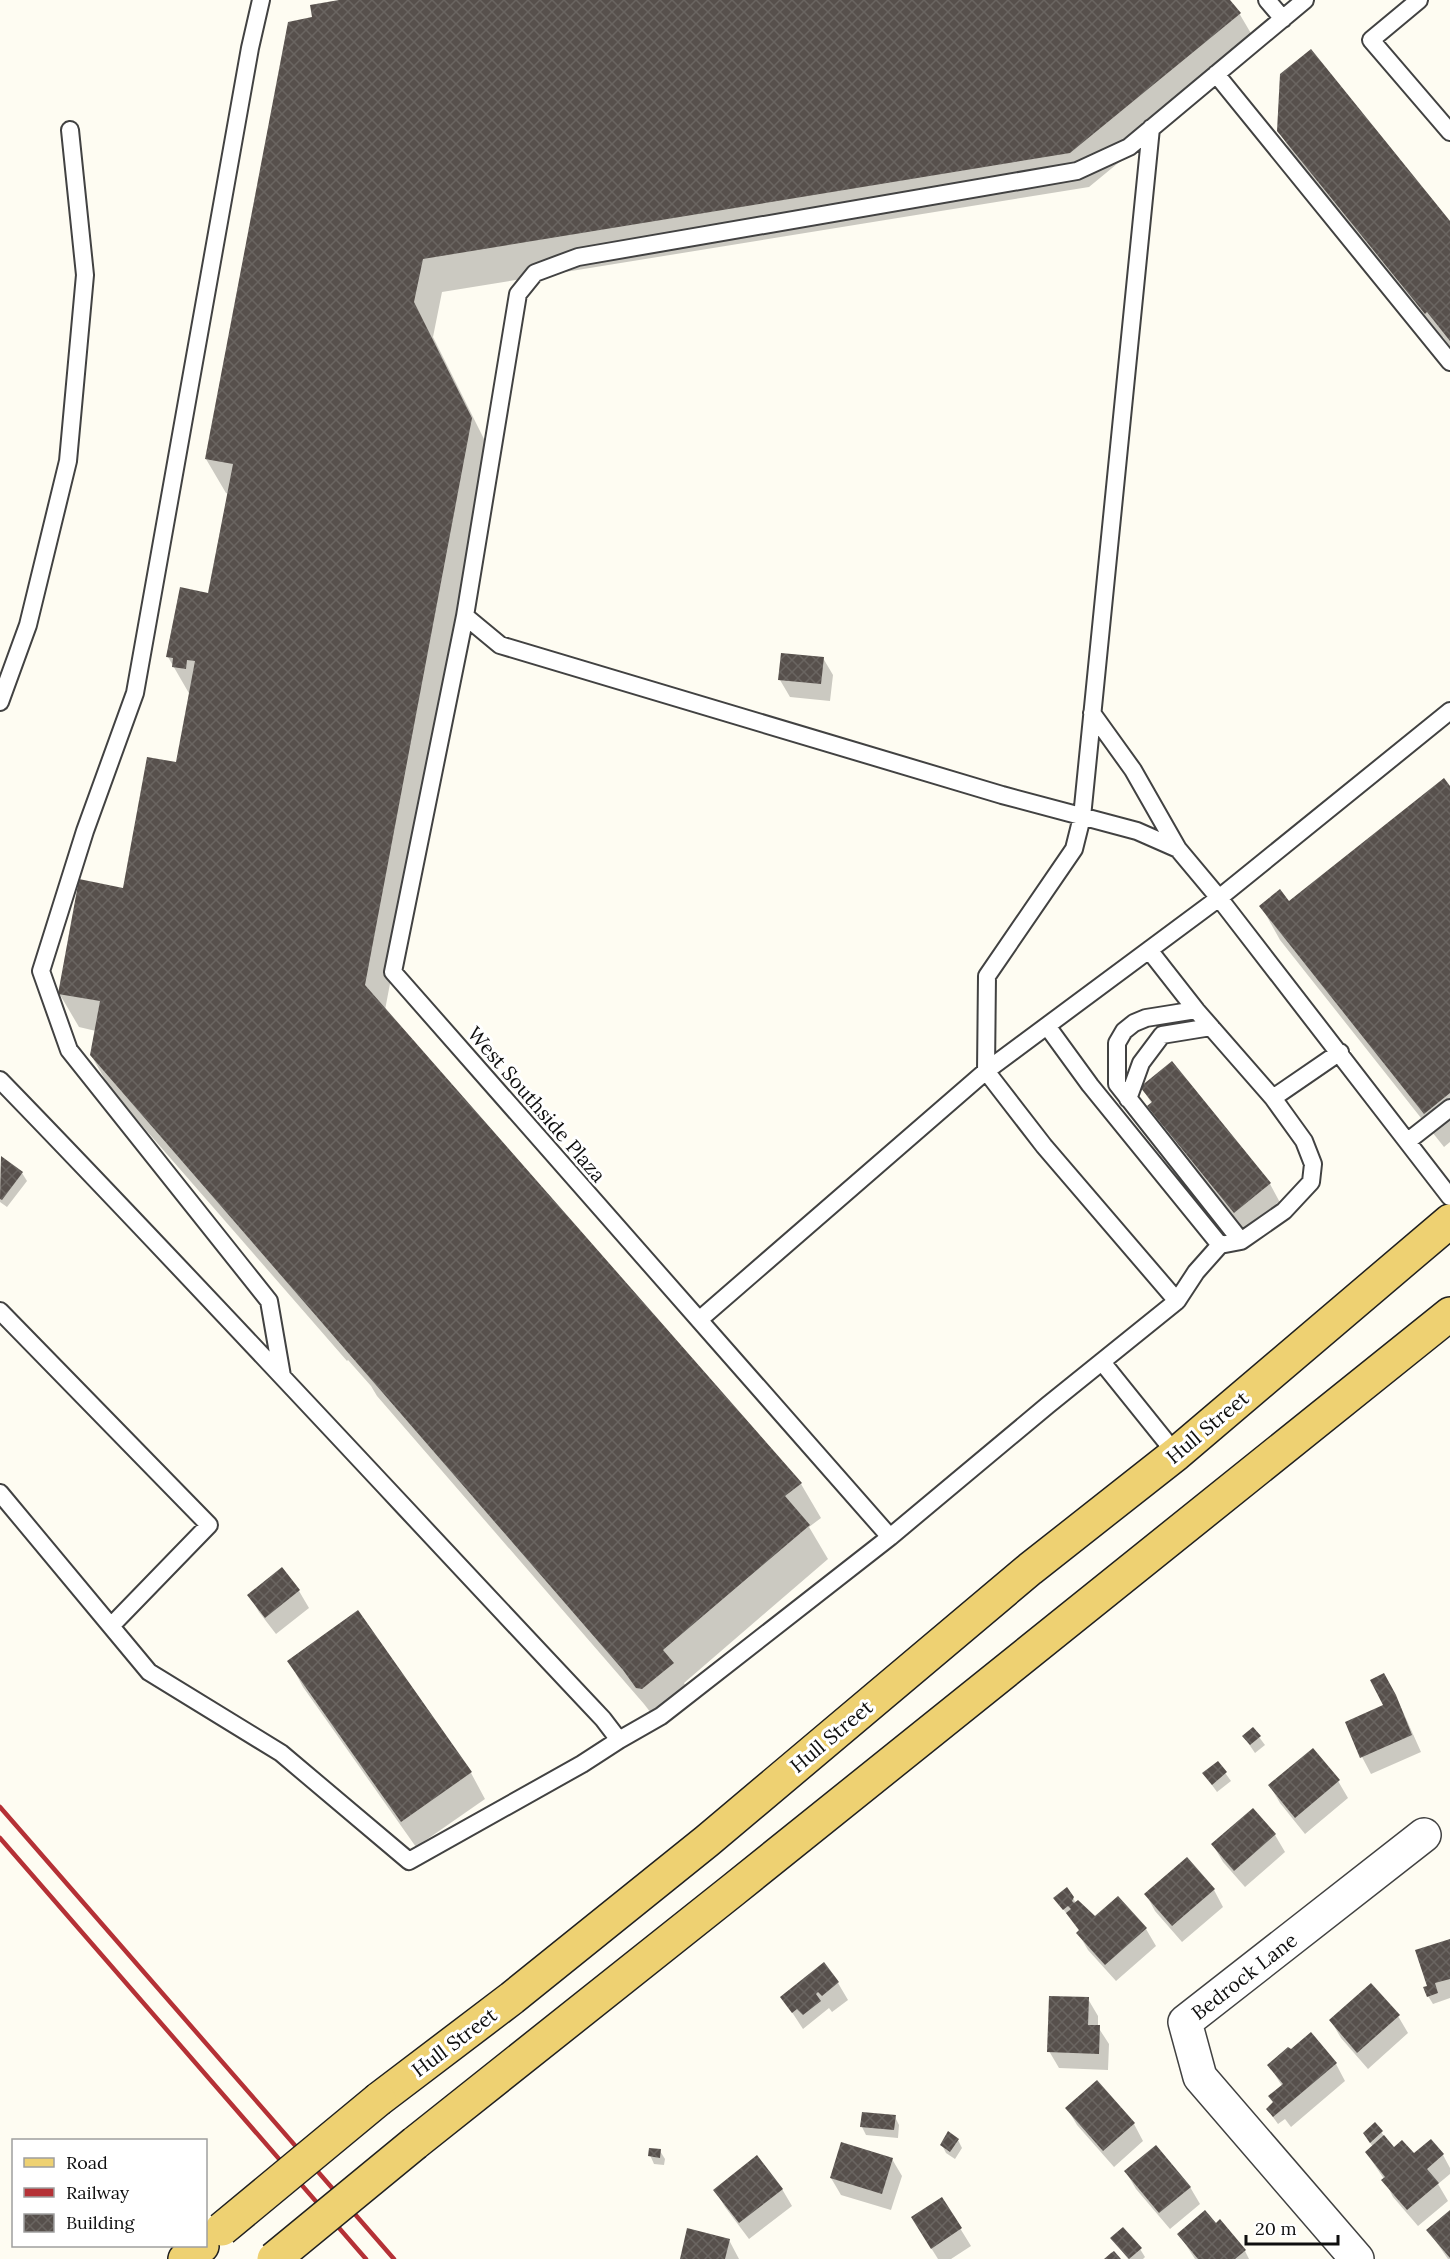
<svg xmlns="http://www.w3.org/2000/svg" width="1450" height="2259" font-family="Lora,serif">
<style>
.shadow{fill:#0003}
.building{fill:url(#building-cross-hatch)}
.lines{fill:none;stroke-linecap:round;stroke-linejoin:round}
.lane-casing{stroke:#424242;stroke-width:20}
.street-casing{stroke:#424242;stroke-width:36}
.primary-casing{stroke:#202020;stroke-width:36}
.lane{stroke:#fff;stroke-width:16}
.street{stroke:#fff;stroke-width:33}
.primary{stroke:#eed172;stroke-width:33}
.rail{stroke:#b53136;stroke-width:4.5}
.primary-bridge-casing{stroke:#202020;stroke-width:36;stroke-linecap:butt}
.primary-bridge{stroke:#eed172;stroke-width:33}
.labels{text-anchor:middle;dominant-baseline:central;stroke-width:6;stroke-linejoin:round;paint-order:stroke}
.street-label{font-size:20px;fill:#0f0f0f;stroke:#fff}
</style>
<defs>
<pattern id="building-cross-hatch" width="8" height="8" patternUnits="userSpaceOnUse" patternTransform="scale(1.5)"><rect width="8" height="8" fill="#57504c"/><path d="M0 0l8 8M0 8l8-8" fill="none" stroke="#6a6561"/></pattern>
</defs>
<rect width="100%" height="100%" fill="#fefcf2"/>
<path class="shadow" d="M348,0H1228L1239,13L1259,47L1089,187L442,292L433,337L491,453L385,1010L801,1484L821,1518L809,1527L828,1559L684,1683L692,1698L658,1722L644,1704L377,1396L371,1386L348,1360L347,1361L111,1090L91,1055L96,1031L79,1027L59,993L124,889L177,764L190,695L168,657L209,594L229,494L226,493L206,459L314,18Z
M1279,131L1450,223V348L1443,337L1441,339L1294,157Z
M823,658L833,675L830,701L790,697L780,680Z
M1450,788V1142L1444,1147L1280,940L1261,906L1289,903Z
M1142,1088L1270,1184L1284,1210L1250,1238L1164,1132L1149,1106L1152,1104Z
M1,1158L22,1173L27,1181L7,1207L0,1202Z
M299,1591L309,1608L276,1634L259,1612L249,1595Z
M289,1661L471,1773L485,1799L416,1847L303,1687Z
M1384,1675L1400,1705L1421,1752L1371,1774L1362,1757L1385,1706Z
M1253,1729L1265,1745L1255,1753L1244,1737Z
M1218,1763L1231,1781L1217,1792L1204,1774Z
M1338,1781L1348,1798L1305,1834L1280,1803L1270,1786Z
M1253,1810L1275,1835L1285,1852L1245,1887L1223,1862L1213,1845Z
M1214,1890L1223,1907L1182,1942L1155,1911L1146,1894Z
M1055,1898H1073L1076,1903L1094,1917L1118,1898L1146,1929L1156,1946L1116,1981L1088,1950L1078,1933L1080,1932Z
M1450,1940V1998L1433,2004L1428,1996L1429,1987Z
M838,1983L848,2000L832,2012L829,2008L803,2029L782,1997Z
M1088,1999L1098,2016V2027L1109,2044L1108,2070L1059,2068L1049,2051Z
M1398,2016L1408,2033L1368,2069L1341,2038L1331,2021Z
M1336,2064L1345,2081L1291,2127L1285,2119L1278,2124L1267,2109L1274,2103L1282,2086L1269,2065Z
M1067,2108L1134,2124L1143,2141L1114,2167L1077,2125Z
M895,2117L899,2125L898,2138L866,2135L862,2127Z
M1375,2124L1394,2149L1414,2155H1443L1450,2168V2174L1438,2184L1448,2201L1418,2226L1393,2197L1384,2179L1366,2152L1373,2147L1369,2141Z
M958,2140L962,2148L955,2159L946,2153L942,2145Z
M660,2151L665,2159L664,2165L654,2164L650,2155Z
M892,2159L902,2176L891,2210L841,2195L831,2178Z
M1126,2172L1190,2187L1200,2204L1170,2229L1136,2189Z
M782,2189L792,2206L749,2239L725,2207L715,2190Z
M942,2199L971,2246L951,2259H938L923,2235Z
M1450,2211V2259H1448L1428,2230Z
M1179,2234L1245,2251L1249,2259H1195Z
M1112,2238L1140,2249L1145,2257L1143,2259H1128Z
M729,2240L739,2259H681Z"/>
<path class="building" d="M339,0H1230L1241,13L1070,153L423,259L414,302L472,418L365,985L802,1483L785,1496L810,1525L663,1650L674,1663L642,1689L636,1688L623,1670L90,1055L100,1001L58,994L79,879L123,888L147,757L176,762L195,661L187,660L186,669L172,667L173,658L166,657L180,587L208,593L233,464L205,459L288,22L312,17L310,5Z
M1311,49L1450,221V341L1427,312L1425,314L1277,131L1280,74Z
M781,653L824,657L821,684L778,680Z
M1444,778L1450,786V1093L1424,1114L1259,906L1280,889L1289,901Z
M1172,1061L1271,1183L1234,1213L1147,1106L1152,1102L1140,1087Z
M1,1156L23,1172L2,1200L0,1199Z
M282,1567L300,1590L265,1618L247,1595Z
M358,1610L472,1772L401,1822L287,1661Z
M1384,1673L1396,1695L1412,1735L1360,1758L1345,1722L1383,1705L1370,1680Z
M1253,1727L1261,1736L1250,1745L1242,1736Z
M1313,1748L1340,1780L1295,1818L1268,1785Z
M1218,1761L1227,1772L1212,1785L1202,1773Z
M1253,1808L1276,1834L1234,1871L1211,1844Z
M1187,1857L1215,1889L1172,1926L1144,1894Z
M1067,1887L1074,1897L1072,1901L1074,1903L1078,1900L1095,1916L1118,1896L1147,1928L1105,1965L1076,1933L1079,1930L1066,1913L1071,1909L1068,1906L1063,1910L1053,1898Z
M1450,1939V1979L1435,1983L1438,1993L1427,1997L1423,1987L1427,1986L1415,1950Z
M824,1962L839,1982L822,1996L818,1992L816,1994L821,2001L803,2015L797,2009L792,2013L780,1997Z
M1371,1983L1400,2015L1357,2053L1329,2020Z
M1049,1996L1089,1997L1088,2025H1100L1099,2054L1047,2052Z
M1311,2032L1337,2063L1273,2117L1266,2109L1273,2102L1268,2096L1283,2084L1267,2065L1288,2047L1291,2049Z
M1097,2080L1135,2123L1103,2151L1065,2108Z
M862,2112L896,2115L894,2130L860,2127Z
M1375,2122L1383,2131L1370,2143L1363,2133Z
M948,2131L959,2139L950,2152L940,2145Z
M1384,2135L1394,2147L1402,2140L1414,2153L1431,2139L1444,2154L1427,2169L1439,2183L1407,2210L1381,2180L1385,2177L1365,2152Z
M841,2142L893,2158L882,2194L830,2178Z
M1156,2145L1191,2187L1159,2213L1124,2171Z
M649,2148L661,2149L660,2158L648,2156Z
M757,2155L783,2189L739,2223L713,2190Z
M942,2197L962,2228L931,2249L911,2217Z
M1205,2210L1216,2223L1220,2219L1246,2250L1235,2259H1198L1177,2234Z
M1450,2210V2258L1426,2230Z
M1123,2227L1142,2248L1129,2259L1110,2238Z
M687,2228L730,2239L725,2259H680Z
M1114,2251L1121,2259H1104L1111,2253Z"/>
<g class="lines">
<defs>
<path id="lane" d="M261,0L250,48L135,693L85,831L41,971L69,1050L269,1301L282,1376
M1267,0L1283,19
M1305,0L1129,147L1077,171L578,257L535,273L518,294L465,616L500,645L1002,795L1137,831L1178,849L1219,898L1450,1197
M1419,0L1371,40L1450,132
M1216,74L1450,362
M465,616L393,972L890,1537
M0,702L28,625L68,461L85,275L70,130
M1092,713L1133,770L1178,849
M1149,950L1196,1010
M1047,1026L1090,1085L1220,1245L1241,1241L1284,1211L1311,1182L1313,1164L1304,1141L1273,1098L1196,1010L1146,1018L1134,1023L1124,1031L1117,1043V1084L1241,1241
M0,1080C204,1290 402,1506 603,1719L619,1740L661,1716L890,1537L1048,1405L1177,1301L1044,1146L986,1071L987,976L1074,849L1082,817L1151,128
M1273,1098L1340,1052
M1128,1099L1141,1063L1162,1035L1211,1027
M1408,1141L1450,1108
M1177,1301L1196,1272L1220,1245
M0,1311L209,1525L112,1625
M699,1320L986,1071L1219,898L1450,711
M1102,1362L1176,1454
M0,1493L149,1672L281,1753L409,1861L582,1764L619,1740"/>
<path id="street" d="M1357,2259L1200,2077L1185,2022L1424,1835"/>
<path id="primary" d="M379,2099L512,1998L707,1841L1030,1569L1176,1454L1450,1221
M415,2143L733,1890L1450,1314
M185,2259L202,2246"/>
</defs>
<use href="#lane" class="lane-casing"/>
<use href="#street" class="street-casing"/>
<use href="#primary" class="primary-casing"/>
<use href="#lane" class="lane"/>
<use href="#street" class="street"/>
<use href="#primary" class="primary"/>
<path class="rail" d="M0,1807L394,2259
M0,1838L366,2259"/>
<defs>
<path id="primary-bridge" d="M222,2229L379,2099
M274,2259L415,2143"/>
</defs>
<use href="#primary-bridge" class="primary-bridge-casing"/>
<use href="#primary-bridge" class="primary-bridge"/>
</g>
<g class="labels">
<g class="street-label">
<text transform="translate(537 1104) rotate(49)">West Southside Plaza</text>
<text transform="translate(1207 1427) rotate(-40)">Hull Street</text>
<text transform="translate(831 1736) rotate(-40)">Hull Street</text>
<text transform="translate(1244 1976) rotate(-38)">Bedrock Lane</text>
<text transform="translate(454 2042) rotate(-37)">Hull Street</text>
</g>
</g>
<rect x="12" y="2139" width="195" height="108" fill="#ffffff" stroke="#9f9f9f" stroke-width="1.5"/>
<rect x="24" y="2158" width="30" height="9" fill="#eed172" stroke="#9f9f9f" stroke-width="1.5"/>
<text x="66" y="2169" font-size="18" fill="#0f0f0f">Road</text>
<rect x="24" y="2188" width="30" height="9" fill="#b53136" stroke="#9f9f9f" stroke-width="1.5"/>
<text x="66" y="2199" font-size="18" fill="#0f0f0f">Railway</text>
<rect x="24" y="2214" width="30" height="18" fill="url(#building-cross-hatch)" stroke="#9f9f9f" stroke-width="1.5"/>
<text x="66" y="2229" font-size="18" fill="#0f0f0f">Building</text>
<path d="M1246 2235v9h92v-9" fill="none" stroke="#0f0f0f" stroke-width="3"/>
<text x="1255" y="2235" font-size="18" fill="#0f0f0f" stroke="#ffffff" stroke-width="4.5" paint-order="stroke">20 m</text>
</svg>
